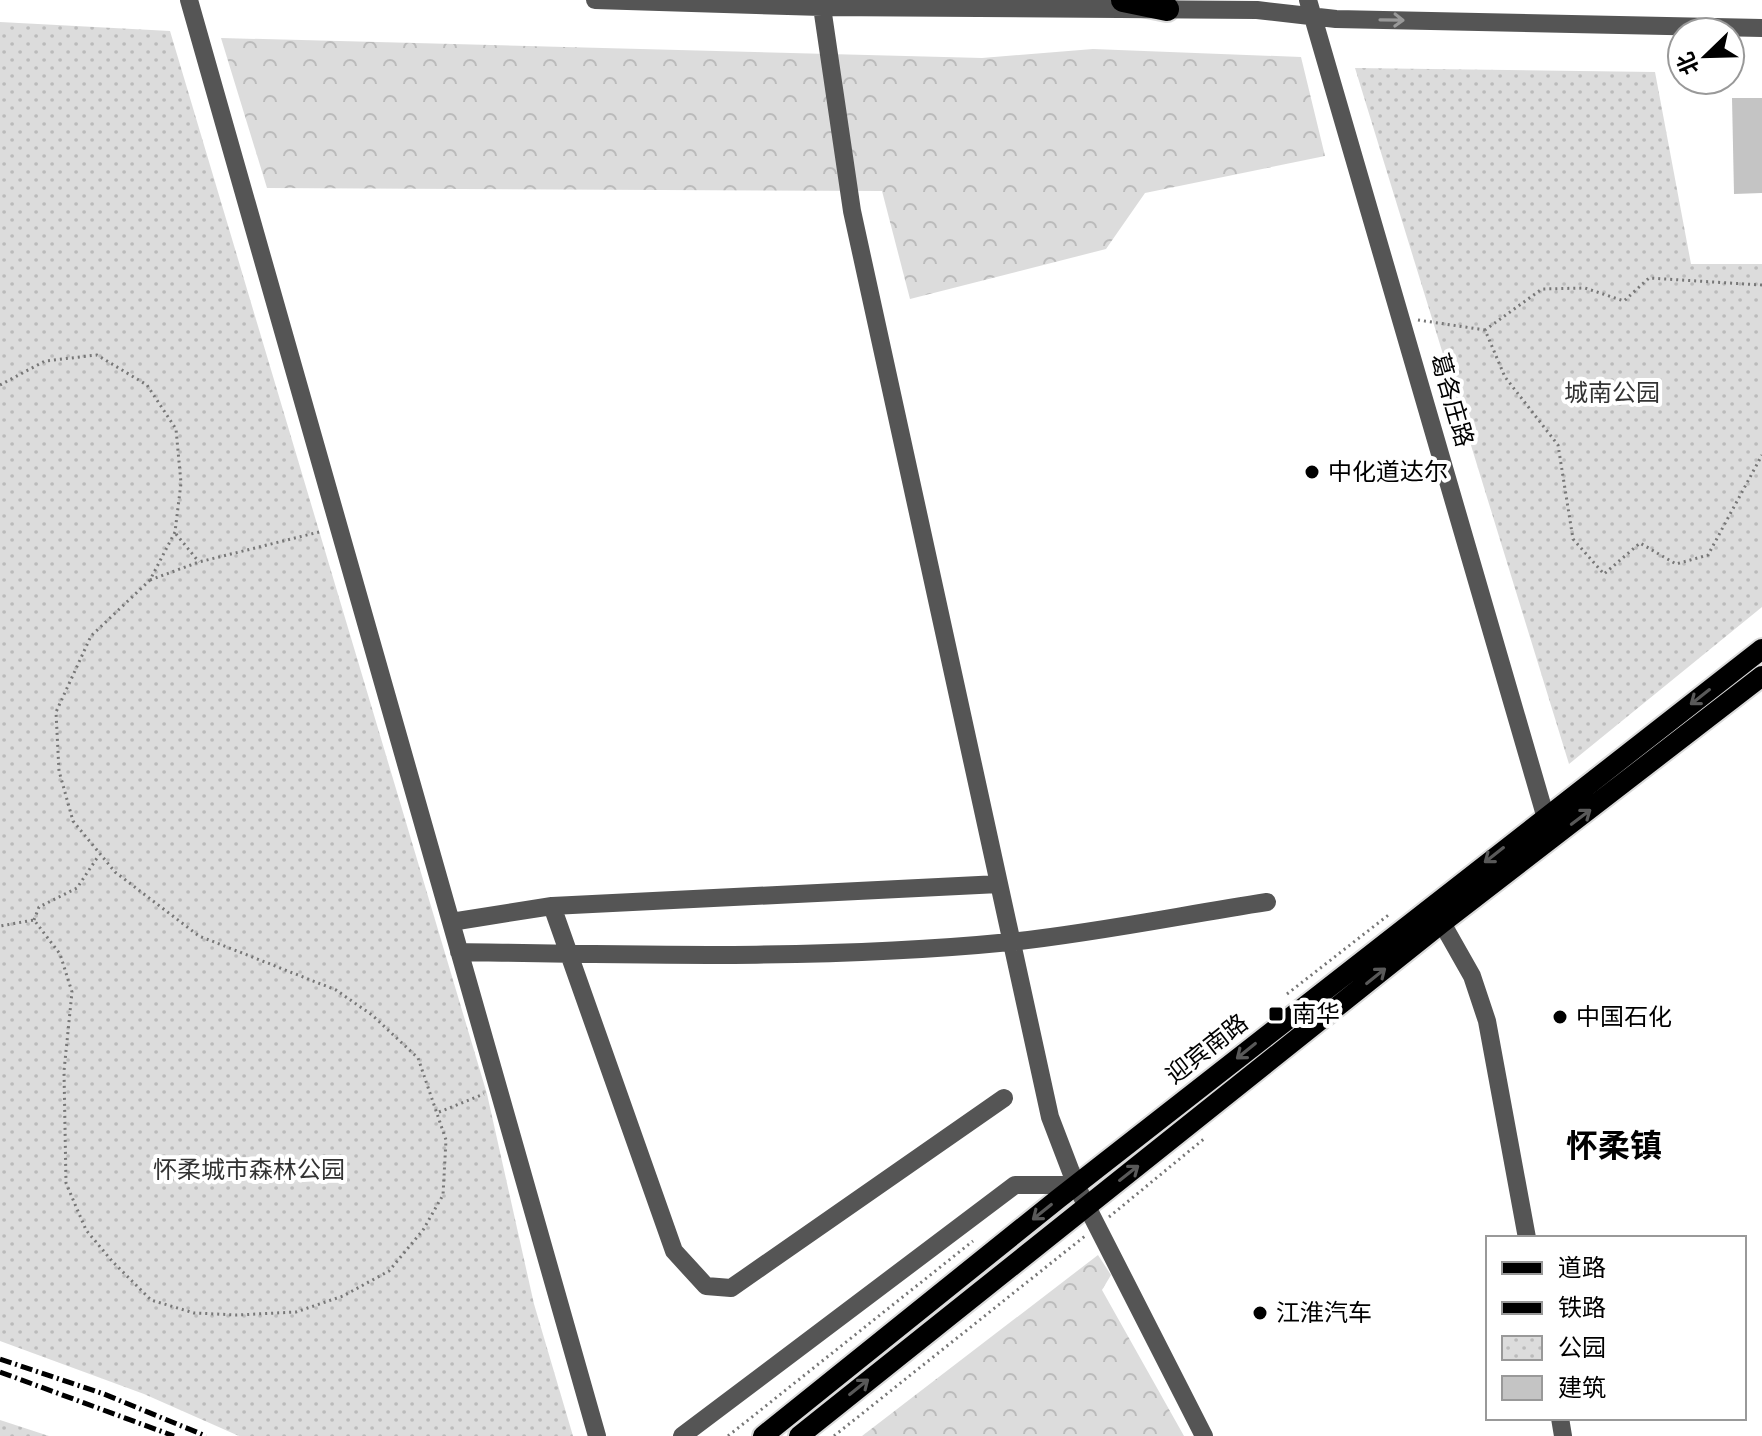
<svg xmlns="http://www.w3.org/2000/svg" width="1762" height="1436" font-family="'Nunito Sans','Noto Sans SC',sans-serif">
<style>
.forest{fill:url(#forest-crowns)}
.park{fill:url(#park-dots)}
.building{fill:#c4c4c4}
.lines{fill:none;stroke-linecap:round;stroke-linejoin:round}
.major-casing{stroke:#dbdbdb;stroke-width:24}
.highway-casing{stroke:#dbdbdb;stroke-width:28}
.path{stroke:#777;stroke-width:3;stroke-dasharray:2 4;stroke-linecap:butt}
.minor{stroke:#555;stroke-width:18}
.major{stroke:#000;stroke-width:20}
.highway{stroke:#000;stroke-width:24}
.rail{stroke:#000;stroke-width:5;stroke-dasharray:12 4 2 4;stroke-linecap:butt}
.oneway{stroke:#999}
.oneway2{stroke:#595959}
.poi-dot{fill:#000;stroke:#fff;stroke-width:3}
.labels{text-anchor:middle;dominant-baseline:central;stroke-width:8;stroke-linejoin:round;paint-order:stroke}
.park-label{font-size:24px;fill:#333;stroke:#fff}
.street-label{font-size:24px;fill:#000;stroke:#fff}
.poi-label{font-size:24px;fill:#000;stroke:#fff;text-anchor:start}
.district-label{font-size:32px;font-weight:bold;fill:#000;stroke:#fff}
</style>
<defs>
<pattern id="forest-crowns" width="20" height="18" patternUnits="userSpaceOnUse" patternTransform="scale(2)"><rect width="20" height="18" fill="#dcdcdc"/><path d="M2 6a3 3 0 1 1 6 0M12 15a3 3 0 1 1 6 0" fill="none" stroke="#bbb"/></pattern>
<pattern id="park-dots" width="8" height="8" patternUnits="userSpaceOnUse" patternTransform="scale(2)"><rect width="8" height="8" fill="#dcdcdc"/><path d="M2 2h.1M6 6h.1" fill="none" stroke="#bbb" stroke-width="1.8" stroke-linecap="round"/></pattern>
</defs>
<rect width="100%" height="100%" fill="#fff"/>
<path class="forest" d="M221,38L982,58L1093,49L1301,57L1325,156L1145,193L1106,249L910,299L882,191L267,188Z
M1098,1255L1111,1275L1102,1290L1184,1436H862Z"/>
<path class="park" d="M0,22L170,31L487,1094L534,1304L573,1436H239L144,1394L0,1341Z
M1355,68L1655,72L1691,264H1762V607L1569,764Z
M0,1420L49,1436H0Z"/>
<path class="building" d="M1732,98H1762V193L1734,194Z"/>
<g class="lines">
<defs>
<path id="major" d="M763,1436L1058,1199L1762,649
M799,1436L1442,923L1762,676"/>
<path id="highway" d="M1123,0L1167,9"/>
</defs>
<use href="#major" class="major-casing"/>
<use href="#highway" class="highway-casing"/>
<path class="path" d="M1762,285L1649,278L1624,301L1585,288L1542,289L1485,330L1505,377L1558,445L1573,539L1604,574L1640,543L1676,564L1708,555L1762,455
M1418,320L1485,330
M0,385L45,361L97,355L147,385L176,429L181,483L175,532L150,580L91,636L56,712L59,771L73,821L115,872L199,936L336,990L372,1015L418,1058L446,1140L443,1195L423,1230L389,1271L343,1296L296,1312L237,1315L194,1313L151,1300L112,1261L86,1230L66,1183L64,1071L72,992L60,954L34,920L0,926
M176,534L199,562
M150,580L199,562L323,531
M34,920L39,907L77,888L99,855
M1287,994L1391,913
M439,1112L484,1094
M1109,1217L1205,1138
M728,1436L973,1241
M834,1436L1085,1236"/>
<path class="minor" d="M189,0L597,1436
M595,0L822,7L1257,10L1336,19L1762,28
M1308,0L1545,815
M822,7L852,211L1050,1117L1076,1185L1204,1436
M552,906L674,1251L706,1286L731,1288L1004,1098
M451,922L552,906L999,884
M1442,923L1472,976L1487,1021L1527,1238
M459,952C642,955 828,960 1010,942C1096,933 1182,915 1267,902
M1560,1418L1563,1436
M682,1436L1015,1185H1076"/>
<use href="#major" class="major"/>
<use href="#highway" class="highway"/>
<path class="rail" d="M0,1359L104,1394L206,1436
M0,1372L174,1436"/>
</g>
<defs><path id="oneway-shaft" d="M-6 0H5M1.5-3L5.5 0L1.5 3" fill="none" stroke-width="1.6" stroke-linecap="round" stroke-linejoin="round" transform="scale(2)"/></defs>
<use class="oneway" href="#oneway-shaft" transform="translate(1392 20) rotate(1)"/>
<g class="oneway2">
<use href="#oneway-shaft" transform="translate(1700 697) rotate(142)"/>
<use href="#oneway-shaft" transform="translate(1581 817) rotate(-37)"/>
<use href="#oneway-shaft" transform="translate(1494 855) rotate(142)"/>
<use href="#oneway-shaft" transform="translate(1376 976) rotate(-39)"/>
<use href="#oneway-shaft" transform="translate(1246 1051) rotate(141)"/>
<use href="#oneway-shaft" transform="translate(1129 1173) rotate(-38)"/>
<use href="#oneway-shaft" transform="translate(1042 1212) rotate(141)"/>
<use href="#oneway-shaft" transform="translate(859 1387) rotate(-39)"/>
</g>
<g class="poi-dot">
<circle cx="1312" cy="472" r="8"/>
<rect x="1268" y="1006" width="16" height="16" rx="4"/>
<circle cx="1560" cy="1017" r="8"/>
<circle cx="1260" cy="1313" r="8"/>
</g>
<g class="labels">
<g class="park-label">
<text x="1612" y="393">城南公园</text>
<text x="249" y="1170">怀柔城市森林公园</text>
</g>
<g class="street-label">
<text transform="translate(1452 400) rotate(74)">葛各庄路</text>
<text transform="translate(1207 1049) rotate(-38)">迎宾南路</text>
</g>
<g class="poi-label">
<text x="1328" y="472">中化道达尔</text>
<text x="1292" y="1014">南华</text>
<text x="1576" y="1017">中国石化</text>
<text x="1276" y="1313">江淮汽车</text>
</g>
<g class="district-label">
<text x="1614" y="1146">怀柔镇</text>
</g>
</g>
<rect x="1486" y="1236" width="260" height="184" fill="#ffffff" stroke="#999999" stroke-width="2"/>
<rect x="1502" y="1262" width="40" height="12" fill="#000000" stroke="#999999" stroke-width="2"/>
<text x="1558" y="1276" font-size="24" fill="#000000">道路</text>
<rect x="1502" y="1302" width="40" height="12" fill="#000000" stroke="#999999" stroke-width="2"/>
<text x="1558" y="1316" font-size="24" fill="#000000">铁路</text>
<rect x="1502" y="1336" width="40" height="24" fill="url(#park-dots)" stroke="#999999" stroke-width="2"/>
<text x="1558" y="1356" font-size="24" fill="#000000">公园</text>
<rect x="1502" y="1376" width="40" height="24" fill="#c4c4c4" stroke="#999999" stroke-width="2"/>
<text x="1558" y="1396" font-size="24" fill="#000000">建筑</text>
<g transform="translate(1706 56) rotate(247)"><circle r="38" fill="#ffffff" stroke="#999999" stroke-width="2"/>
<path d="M0-6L14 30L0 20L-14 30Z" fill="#000000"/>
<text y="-12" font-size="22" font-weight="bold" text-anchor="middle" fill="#000000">北</text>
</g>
</svg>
